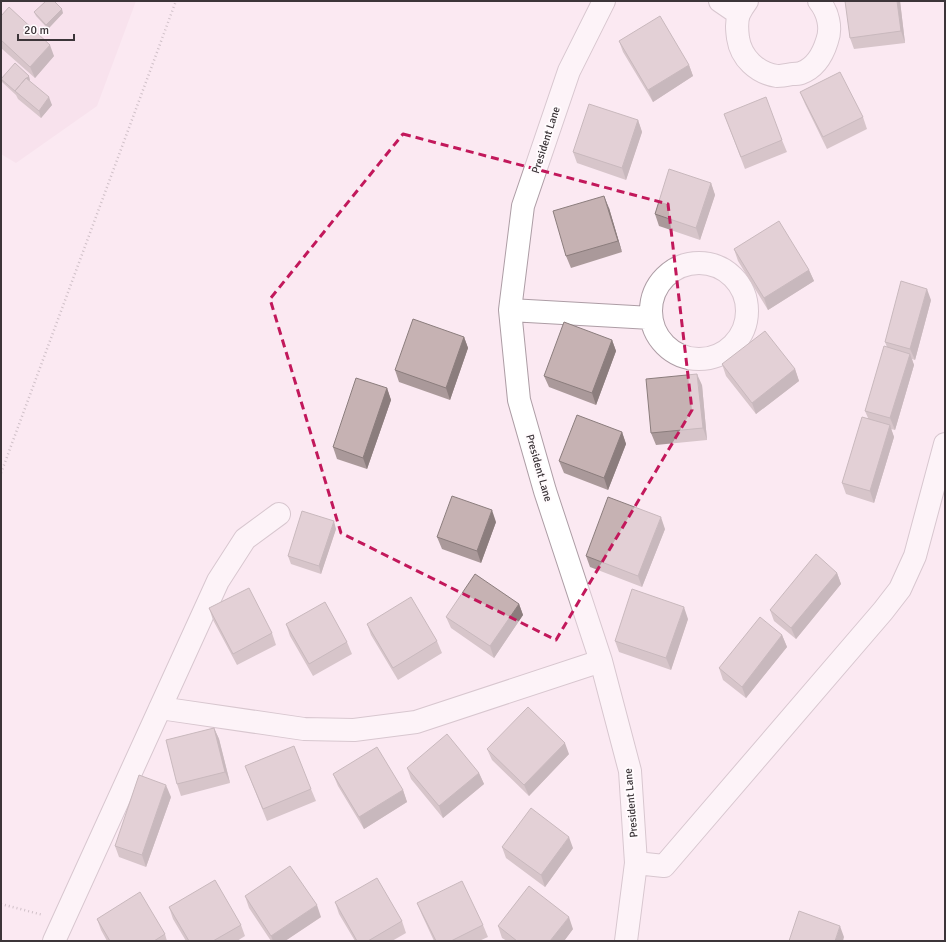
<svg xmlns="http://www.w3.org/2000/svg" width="946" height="942" font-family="Signika,sans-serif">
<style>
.built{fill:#f3dae6}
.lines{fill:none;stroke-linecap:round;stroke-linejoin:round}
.minor-casing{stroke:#ad9da5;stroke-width:24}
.path{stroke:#9c9096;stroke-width:2.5;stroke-dasharray:1 3;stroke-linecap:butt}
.minor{stroke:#fff;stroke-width:22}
.wall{fill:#aa999a}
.shaded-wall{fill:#8b7d7d}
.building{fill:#c6b2b3;stroke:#8b7d7d}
.marked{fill:none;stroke:#c2185b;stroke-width:3;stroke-dasharray:8 5;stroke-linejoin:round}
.labels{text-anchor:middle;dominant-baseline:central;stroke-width:4;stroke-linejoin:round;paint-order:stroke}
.street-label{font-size:11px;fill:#3c3539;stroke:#fffbfd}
</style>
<rect width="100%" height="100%" fill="#fbe9f2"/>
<path class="built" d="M1,1H136L97,106L16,163L1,154Z"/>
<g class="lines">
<defs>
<path id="minor" d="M604,1L569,71L523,206L510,310L519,400L545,491L601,661L630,771L636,863L626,941
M720,1L739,14
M747,1C744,5 741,10 739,14C736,22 737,30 738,38C741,58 757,73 777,76C781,76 787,75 792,74C795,74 798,74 801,73C815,68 823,54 827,41C832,28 828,12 819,1
M651 311a48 48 0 1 1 96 0a48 48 0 1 1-96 0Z
M510,310L651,318
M160,708L304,729L354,730L416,722L601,661
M636,863L664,866L883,611L900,589L915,556L945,444
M54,941L218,581L245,539L279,514"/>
</defs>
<use href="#minor" class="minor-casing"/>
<path class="path" d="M1,473L176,1
M1,904L43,915"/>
<use href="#minor" class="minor"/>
</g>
<path class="wall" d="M900,1L905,43L854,49L850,38Z
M34,12L63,13L48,29L36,16Z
M1,16L54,56L35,78L1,48Z
M619,41L689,65L693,76L653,102L623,52Z
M1,79L30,80L29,81L52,105L41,118L18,99L16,95L2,82Z
M800,92L863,117L867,129L827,149L805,104Z
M724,114L782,140L787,152L745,169Z
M638,120L642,132L626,180L577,163L573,152Z
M711,183L715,195L700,240L659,226L655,214Z
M609,208L622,252L571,268L566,256Z
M734,249L809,270L814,281L768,310L738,261Z
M931,300L915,360L912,359L914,365L895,430L891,429L894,437L874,503L846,494L842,483L868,418L865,411L887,347L885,342Z
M464,337L468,348L450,400L399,382L395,370Z
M612,340L616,351L596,405L549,387L544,376Z
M722,364L795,369L799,381L756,414L726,376Z
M702,385L707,440L656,445L651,433Z
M387,388L391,400L367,469L337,459L333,447Z
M622,432L626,444L608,490L564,473L559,461Z
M496,522L481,563L442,549L437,537Z
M336,529L321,574L291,564L288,556Z
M665,529L642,587L590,567L586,556Z
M837,573L841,584L796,639L774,621L770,610Z
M519,604L523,615L494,658L451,628L446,617Z
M209,608L272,633L276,645L237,665L213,620Z
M688,619L671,670L619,652L615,641Z
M286,624L347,642L352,654L313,676L290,636Z
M367,624L437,641L442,653L398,680L371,635Z
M782,635L787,647L746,698L723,680L719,668Z
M214,728L219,739L230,783L181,796L177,784Z
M487,749L569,754L529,796L492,760Z
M245,766L311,789L316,801L267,821Z
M407,768L479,773L484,784L443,818L411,779Z
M333,774L403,790L407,802L364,829L338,786Z
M171,797L146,867L119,857L115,846Z
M502,847L573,848L545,887L506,858Z
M245,896L321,917L285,941H271L249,908Z
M335,902L402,921L406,933L392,941H355L339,914Z
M417,903L483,925L488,937L479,941H434L422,915Z
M169,907L241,925L245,936L237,941H186L173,919Z
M97,919L165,934L167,941H107L101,930Z
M498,926L573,929L564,941H507L502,938Z"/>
<path class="shaded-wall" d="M897,1H900L905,43L901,31Z
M62,9L63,13L48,29L46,25Z
M50,45L54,56L35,78L30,67Z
M689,65L693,76L653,102L648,90Z
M29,76L30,80L18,94L15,91Z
M49,97L52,105L41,118L39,111Z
M638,120L642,132L626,180L622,168Z
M711,183L715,195L700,240L696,228Z
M604,196L609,208L622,252L618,241Z
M809,270L814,281L768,310L764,298Z
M927,289L931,300L915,360L910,349Z
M464,337L468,348L450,400L446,388Z
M612,340L616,351L596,405L592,393Z
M910,354L914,365L895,430L890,418Z
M795,369L799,381L756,414L752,403Z
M697,374L702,385L707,440L703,428Z
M387,388L391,400L367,469L363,458Z
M890,425L894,437L874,503L870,491Z
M622,432L626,444L608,490L604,478Z
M492,510L496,522L481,563L477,551Z
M661,517L665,529L642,587L638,576Z
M334,521L336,529L321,574L319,566Z
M837,573L841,584L796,639L791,628Z
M519,604L523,615L494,658L490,646Z
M684,607L688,619L671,670L666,658Z
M782,635L787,647L746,698L742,687Z
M214,728L219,739L230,783L225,772Z
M565,743L569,754L529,796L524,785Z
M479,773L484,784L443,818L439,806Z
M166,785L171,797L146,867L142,855Z
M403,790L407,802L364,829L359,817Z
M569,837L573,848L545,887L541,875Z
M317,905L321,917L285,941H273L271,936Z
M569,917L573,929L564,941H550Z
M840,926L844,937L843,941H835Z"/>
<path class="building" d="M46,1H54L62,9L46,25L34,12Z
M845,1H897L901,31L850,38Z
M9,7L50,45L30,67L1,40V16Z
M660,16L689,65L648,90L619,41Z
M15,63L29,76L27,78H26L15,91L1,79Z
M840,72L863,117L823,137L800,92Z
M26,78L49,97L39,111L15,91Z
M766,97L782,140L741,157L724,114Z
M589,104L638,120L622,168L573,152Z
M669,169L711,183L696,228L655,214Z
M604,196L618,241L566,256L553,211Z
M779,221L809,270L764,298L734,249Z
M901,281L927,289L910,349L885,342Z
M413,319L464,337L446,388L395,370Z
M564,322L612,340L592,393L544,376Z
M765,331L795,369L752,403L722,364Z
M884,346L910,354L890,418L865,411Z
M697,374L703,428L651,433L646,379Z
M356,378L387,388L363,458L333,447Z
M577,415L622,432L604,478L559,461Z
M862,417L890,425L870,491L842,483Z
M452,496L492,510L477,551L437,537Z
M608,497L661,517L638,576L586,556Z
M302,511L334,521L319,566L288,556Z
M816,554L837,573L791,628L770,610Z
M475,574L519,604L490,646L446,617Z
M249,588L272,633L233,654L209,608Z
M632,589L684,607L666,658L615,641Z
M411,597L437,641L393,668L367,624Z
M325,602L347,642L309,664L286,624Z
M760,617L782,635L742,687L719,668Z
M528,707L565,743L524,785L487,749Z
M214,728L225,772L177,784L166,740Z
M447,734L479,773L439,806L407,768Z
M294,746L311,789L263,809L245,766Z
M377,747L403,790L359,817L333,774Z
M139,775L166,785L142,855L115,846Z
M531,808L569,837L541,875L502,847Z
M290,866L317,905L271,936L245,896Z
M377,878L402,921L368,941H357L335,902Z
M215,880L241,925L213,941H189L169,907Z
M462,881L483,925L451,941H436L417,903Z
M529,886L569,917L550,941H517L498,926Z
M140,892L165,934L154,941H110L97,919Z
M799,911L840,926L835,941H789Z"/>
<path d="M0 0H946V942H0ZM403,134L668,204L692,410L556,640L341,533L270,299Z" fill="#fbe9f2" fill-opacity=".55" fill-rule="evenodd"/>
<path class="marked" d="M403,134L668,204L692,410L556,640L341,533L270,299Z"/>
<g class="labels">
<g class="street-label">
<text transform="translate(546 140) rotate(-72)">President Lane</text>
<text transform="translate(539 468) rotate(74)">President Lane</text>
<text transform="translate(631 803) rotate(-95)">President Lane</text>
</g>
</g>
<rect width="946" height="942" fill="none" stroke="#3c3539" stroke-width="4"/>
<path d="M18 34v6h56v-6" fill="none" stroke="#3c3539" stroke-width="2"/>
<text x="24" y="34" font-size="12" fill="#3c3539" stroke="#fffbfd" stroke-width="3" paint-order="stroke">20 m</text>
</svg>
